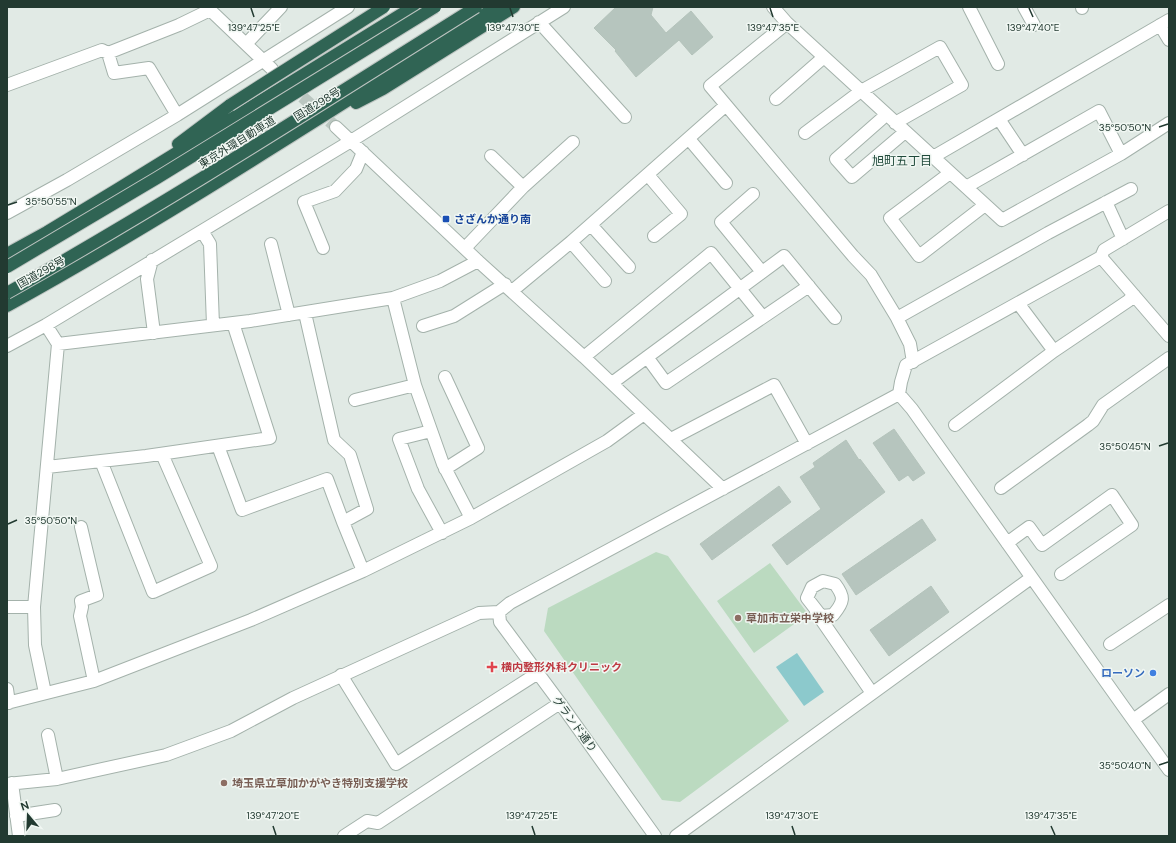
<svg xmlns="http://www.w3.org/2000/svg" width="1176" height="843" font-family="'DM Sans','Noto Sans JP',sans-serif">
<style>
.green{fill:#bbdac0}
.water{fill:#8cc9cc}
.building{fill:#b6c5be;stroke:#b4c3bb}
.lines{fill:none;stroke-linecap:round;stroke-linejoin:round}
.minor-tunnel{stroke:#bbc7c1;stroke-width:12;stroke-dasharray:12 6;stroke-linecap:butt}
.minor-casing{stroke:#a4b2ab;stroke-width:14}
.highway-casing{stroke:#bdc4c1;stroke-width:14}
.minor{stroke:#fff;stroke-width:12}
.highway{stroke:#306454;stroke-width:12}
.highway-bridge-casing{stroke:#bdc4c1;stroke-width:14;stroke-linecap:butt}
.highway-bridge{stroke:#306454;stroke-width:12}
.ticks{fill:none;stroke:#223a31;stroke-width:1.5}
.transit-dot{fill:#1a4fb4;stroke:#f1f7f3;stroke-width:1.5}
.education-dot{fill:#8d6e63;stroke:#f1f7f3;stroke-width:1.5}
.health-dot{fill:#e0444e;stroke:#f1f7f3;stroke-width:1.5}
.shop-dot{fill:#3f7fe0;stroke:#f1f7f3;stroke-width:1.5}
.labels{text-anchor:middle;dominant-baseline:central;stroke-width:3;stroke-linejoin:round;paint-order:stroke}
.street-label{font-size:11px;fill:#223a31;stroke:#f1f7f3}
.transit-label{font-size:11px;font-weight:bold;fill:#164399;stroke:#f1f7f3;text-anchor:start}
.education-label{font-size:11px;font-weight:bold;fill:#785e54;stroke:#f1f7f3;text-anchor:start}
.health-label{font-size:11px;font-weight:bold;fill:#be3a42;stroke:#f1f7f3;text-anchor:start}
.shop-label{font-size:11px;font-weight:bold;fill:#366cbe;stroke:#f1f7f3;text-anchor:end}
.neighbourhood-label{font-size:12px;fill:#204a3b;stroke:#f1f7f3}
.ticks-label{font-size:10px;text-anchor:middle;fill:#223a31;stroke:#f1f7f3;stroke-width:3;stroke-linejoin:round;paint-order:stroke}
</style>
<rect width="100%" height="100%" fill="#e1eae5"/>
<path class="green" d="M656,552L668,556L789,721L680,802L662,800L544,631L548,608Z
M770,563L808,614L754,653L717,601Z"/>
<path class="water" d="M797,653L824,692L804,706L776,667Z"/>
<path class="building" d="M616,7H653L651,15L666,33L691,11L713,37L692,55L679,40L636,77L615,51L616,50L594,28Z
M894,429L925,473L913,481L908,475L899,481L873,443Z
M846,440L859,460L860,459L885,492L787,565L772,545L821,509L800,477L815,467L813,463Z
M779,486L791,502L712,560L700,544Z
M922,519L936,540L856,595L842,574Z
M931,586L949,612L889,656L870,630Z"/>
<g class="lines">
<path class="minor-tunnel" d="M289,85L336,127"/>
<defs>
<path id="minor" d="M207,7L272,69
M773,7L787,23L1002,220L1121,154L1169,123
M969,7L998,64
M1024,7L1034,25
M1082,7V8
M539,22L625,117
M787,23L710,86L853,256L871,275L897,318L910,344L913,362
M1160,25L1169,40
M246,44L281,7
M108,53L114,73L149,68L177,115
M7,85L102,50L108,53L179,25L210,10
M776,99L824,57
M886,115L836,159L852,177L905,132
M999,119L1023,155
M336,127L478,261L584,357L723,489
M805,133L861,91L940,47L962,85L895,123
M689,139L726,183
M491,156L523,187
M933,157L1169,20
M950,173L890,218L919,256L985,205
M648,175L681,214L654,236
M966,187L1099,111L1121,154
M753,194L721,222L762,272
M1106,202L1123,239
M7,213L67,180L177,115L348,7
M591,225L629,267
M202,231L210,244L213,325
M571,242L605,281
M271,244L289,315
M323,248L304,202L335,191L356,169L363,152
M465,248L523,187L573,142
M1101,257L1169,336
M152,260L147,279L154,333
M512,291L571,242L725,106
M393,298L415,385L443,464L471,518
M1018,303L1054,351L1128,301L1134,295
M305,313L334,440L350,455L367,509L343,522L363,571
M897,318L1048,233L1131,189
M46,325L58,344L250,321L393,298L440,281L478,261
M423,326L454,316L505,284
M7,346L46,325L351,141L564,7
M584,357L711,253L762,316
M647,357L666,383L809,286
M445,377L478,448L445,469
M612,383L784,256L835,318
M899,394L901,382L906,365L1101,257L1104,250L1169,211
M355,400L415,385
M955,425L1054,351
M431,431L399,439L418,489L442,533
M671,439L774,385L807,444
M218,446L242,510L327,479L343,522
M101,461L153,592L211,566L162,454
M47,467L146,456L270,438L233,323
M1001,488L1088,425L1093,421L1103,405L1169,358
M81,527L97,595L81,601L82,607L80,616L94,681
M1007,543L1029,527L1042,545L1112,495L1132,525L1061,574
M823,581L835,584C845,597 844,602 833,615L821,616L807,598L812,587Z
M7,607H34
M499,612L500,622L560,703L655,836
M816,612L872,693
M1110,644L1169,605
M341,675L396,764L538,673
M7,689L9,703
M45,693L35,645L34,607L58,344
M7,703L94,681L251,620L363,571L471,518L607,441L644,414
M1133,720L1169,694
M48,735L57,779
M12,783L19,836
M7,784L57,779L166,755L231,731L293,698L479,613L499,612L510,603L899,394L912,409L1123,706L1169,770
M16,816L55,810
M344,836L367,821L378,823L560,703
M676,836L1031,578"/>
<path id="highway" d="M356,103L383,89L514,7
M178,144L230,105
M7,254L47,232L118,189L413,7
M7,306C174,214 334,108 496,7"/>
</defs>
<use href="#minor" class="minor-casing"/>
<use href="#highway" class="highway-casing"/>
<use href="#minor" class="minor"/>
<use href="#highway" class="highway"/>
<defs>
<path id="highway-bridge" d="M230,105L384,7
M7,267L157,178L435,7
M7,293C167,203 321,104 476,7"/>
</defs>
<use href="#highway-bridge" class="highway-bridge-casing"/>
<use href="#highway-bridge" class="highway-bridge"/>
</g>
<path class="ticks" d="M251,8L254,17M510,8L513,17M770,8L773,17M1029,8L1033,17M1159,127L1168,124M8,205L17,202M1159,446L1168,443M8,524L17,520M1159,765L1168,762M273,826L276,835M532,826L535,835M792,826L795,835M1051,826L1055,835"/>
<rect class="transit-dot" x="442" y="215" width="8" height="8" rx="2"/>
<g class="education-dot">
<circle cx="738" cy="618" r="4"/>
<circle cx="224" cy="783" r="4"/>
</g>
<path class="health-dot" d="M490 661h4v4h4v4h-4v4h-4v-4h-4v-4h4z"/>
<circle class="shop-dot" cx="1153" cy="673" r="4"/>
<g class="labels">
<g class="street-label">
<text transform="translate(317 104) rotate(-32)">国道298号</text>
<text transform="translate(237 142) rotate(-32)">東京外環自動車道</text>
<text transform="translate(41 272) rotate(-29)">国道298号</text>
<text transform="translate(575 724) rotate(54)">グランド通り</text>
</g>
<g class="transit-label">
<text x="454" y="219">さざんか通り南</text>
</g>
<g class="education-label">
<text x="746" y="618">草加市立栄中学校</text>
<text x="232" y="783">埼玉県立草加かがやき特別支援学校</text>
</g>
<g class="health-label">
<text x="501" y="667">横内整形外科クリニック</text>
</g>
<g class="shop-label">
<text x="1145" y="673">ローソン</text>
</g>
<g class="neighbourhood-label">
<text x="902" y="161">旭町五丁目</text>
</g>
</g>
<g class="ticks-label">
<text x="1033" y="31">139°47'40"E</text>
<text x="254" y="31">139°47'25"E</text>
<text x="513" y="31">139°47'30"E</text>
<text x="773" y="31">139°47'35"E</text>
<text x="1125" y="131">35°50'50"N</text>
<text x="51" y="205">35°50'55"N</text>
<text x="1125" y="450">35°50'45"N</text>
<text x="51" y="524">35°50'50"N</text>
<text x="1125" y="769">35°50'40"N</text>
<text x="273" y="819">139°47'20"E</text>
<text x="532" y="819">139°47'25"E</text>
<text x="792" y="819">139°47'30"E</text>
<text x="1051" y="819">139°47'35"E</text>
</g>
<rect width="1176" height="843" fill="none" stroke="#223a31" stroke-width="16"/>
<g transform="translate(28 815) rotate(341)" stroke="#f1f7f3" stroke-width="3" paint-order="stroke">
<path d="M0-3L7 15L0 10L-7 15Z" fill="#223a31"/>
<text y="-6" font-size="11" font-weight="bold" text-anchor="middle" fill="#223a31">N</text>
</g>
</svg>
